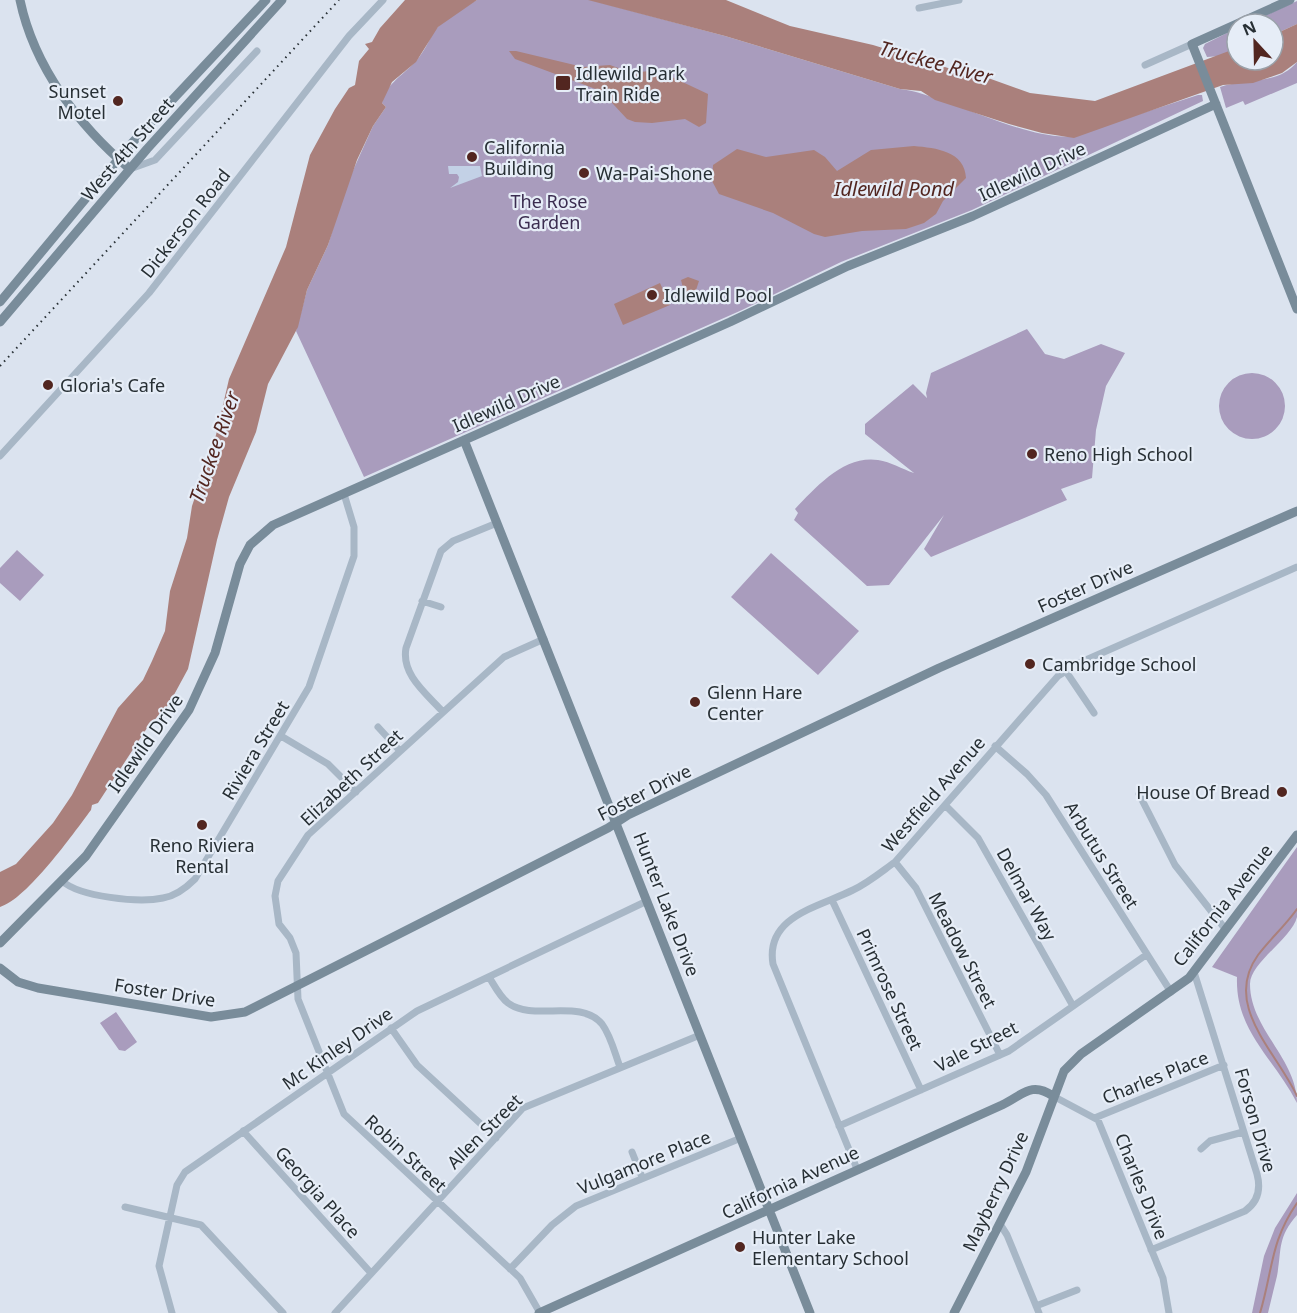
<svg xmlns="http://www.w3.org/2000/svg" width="1297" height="1313" font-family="'Noto Sans',sans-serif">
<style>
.green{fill:#a99cbd}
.plaza{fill:#c3d1e6}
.water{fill:#aa807c}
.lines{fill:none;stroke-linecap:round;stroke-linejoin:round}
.stream{stroke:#aa807c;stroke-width:2}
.street{stroke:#a8b7c6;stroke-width:7}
.secondary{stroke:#798c9a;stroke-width:9}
.rail{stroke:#272f34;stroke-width:2;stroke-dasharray:1.5 4.5;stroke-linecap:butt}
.poi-dot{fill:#522620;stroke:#e6edf7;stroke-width:2}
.labels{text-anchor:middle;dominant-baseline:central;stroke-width:4.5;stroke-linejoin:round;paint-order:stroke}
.poi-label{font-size:18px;fill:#272f34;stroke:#e6edf7;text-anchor:start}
.street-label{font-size:18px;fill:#272f34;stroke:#e6edf7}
.park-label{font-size:18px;fill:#3b2d50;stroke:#e6edf7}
.water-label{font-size:20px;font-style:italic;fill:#522620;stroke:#e6edf7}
</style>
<rect width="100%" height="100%" fill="#dbe3ef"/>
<path class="green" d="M477,0H591L725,36L900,89C943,93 1048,153 1084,132L1198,95H1202L1203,101L972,210L841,262L742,310L364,477L296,331L307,290L328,245L346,186L373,126L386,107L382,103C385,85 402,76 414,63C422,55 427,45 432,35C440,20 462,8 477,0Z
M1297,1V24L1273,35V24H1247Z
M1237,28V48L1221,56L1207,57L1203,48L1205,44Z
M1297,62V83L1245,105L1243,101L1226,108L1220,87C1243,79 1279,85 1297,62Z
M1027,329L1045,354L1064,359L1101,344L1125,353L1106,386L1096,430L1092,478L1061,489L1067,500L931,557L924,549L944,515L889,585L867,586L794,520L798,513L795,509C816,487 844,455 878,460C891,462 902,469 914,473L865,434V424L913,384L927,398L926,393L931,373Z
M1219 406a33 33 0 1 1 66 0a33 33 0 1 1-66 0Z
M17,550L44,575L20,601L0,583V568Z
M771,553L859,631L818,675L731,597Z
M1297,847C1297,867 1297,898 1297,917C1292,938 1250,963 1250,984C1250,1029 1297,1059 1297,1103C1274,1058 1235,1031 1237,977L1212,967Z
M116,1012L137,1042L125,1051L119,1050L100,1023Z
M1297,1193V1215C1277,1238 1282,1249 1277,1276C1274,1288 1271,1301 1268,1313H1252L1264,1256L1275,1228Z"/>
<path class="plaza" d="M448,166H480L482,176L450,188L458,182L459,177L457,174H449Z"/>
<path class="water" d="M405,0H477L438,27L416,62L392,82L382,103L386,107L373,126L357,160L328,245L307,290L298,327L268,384L256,432L229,497L217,540L188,669L169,704L147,728L98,803L92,805L91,810C73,834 27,899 0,907V872L16,864L53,823L72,795L118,708L143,680L152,661L165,631L170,591L187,538L192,506L216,435L229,379L286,247L310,155L335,109L349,88L355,85L359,61L369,49L365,44L372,42L380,28Z
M588,0H726L790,26L873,45L971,75L977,74L1030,93L1095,101L1237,48V60H1273V35L1297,24V62L1282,73L1253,83L1223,85L1074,138L1042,133L1009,124L935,100L921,91L900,89L725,36Z
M516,51L583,67L610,65L632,73L657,70L708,94L706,123L699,127L685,119L652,123L635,122L627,119L601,91L515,59L509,51Z
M914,146C936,148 965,151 966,178L943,201L936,214L924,223L906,229L862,231L825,237L814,234L773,213L719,194L712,181L713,165L737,149L766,157L814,150L825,157L837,171L871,150Z
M688,277L699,281L696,290L698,298L692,301L680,296L683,288L681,280Z
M660,283L670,305L623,325L614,304Z"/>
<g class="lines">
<path class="stream" d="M1297,909C1285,926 1270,939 1258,955C1222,1005 1276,1051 1297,1096
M1260,1313C1273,1270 1270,1242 1297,1203"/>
<path class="street" d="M919,8L959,0
M1145,65L1192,44
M130,169L155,160L257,51
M0,456L149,293L349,36L383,0
M422,601L441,607
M1065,670L1094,713
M443,712C427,694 401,675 406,648L441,551L453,541L497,523
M378,727L400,751
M281,736L328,764L356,792
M995,746L1027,774L1046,795L1171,992
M1139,794L1175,865L1226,930
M945,805L978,838L1073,1006
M895,862L916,888L1000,1055
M62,881C80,897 139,903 163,898C176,896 186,888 195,879L309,687L354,556V527L344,494
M832,900L921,1090
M489,977C494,985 500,997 508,1003C534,1022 580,998 602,1024C611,1036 615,1054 620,1067
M391,1028L417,1065L496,1138
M1053,1096L1098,1120L1163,1278L1169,1313
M1097,1117L1224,1065
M839,1126L1009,1051L1146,955
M243,1131L371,1273
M1201,1149L1210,1141L1243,1132
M632,1152L642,1177
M857,1169L773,964C765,916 819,907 853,890C868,883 881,872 895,862L1058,676L1079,663L1297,567
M125,1207L201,1225L283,1313
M1000,1224L1007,1235L1039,1313
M1151,1250L1245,1211C1258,1202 1261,1189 1257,1174L1194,972
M510,1269L552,1225L576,1206L741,1138
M1036,1306L1077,1290
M172,1313L159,1266L177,1185L185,1172L417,1011L647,901
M335,1313L523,1108L700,1035
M540,1313L520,1278L344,1114L298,999L296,953L290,938L279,924L275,896L278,881L308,835L504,657L544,639"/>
<path class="secondary" d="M20,0C34,67 79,126 130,169
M1290,0L1192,44L1297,309
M0,302L131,144L266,0
M0,322L147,149L282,0
M464,440L810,1313
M0,943L86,856L189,710L215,653L240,564L250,545L273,525L730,322L848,266L973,216L1216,104
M0,968L18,982L38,988L211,1017L245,1012L608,828L628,815L939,668L1297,511
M539,1313L1002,1105C1023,1095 1031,1081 1053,1096
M954,1313L1026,1172L1064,1071L1081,1054L1189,978L1297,835"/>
<path class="rail" d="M0,366L339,0"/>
</g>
<g class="poi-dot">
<rect x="555" y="75" width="16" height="16" rx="3"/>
<circle cx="118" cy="101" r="6"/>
<circle cx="472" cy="157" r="6"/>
<circle cx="584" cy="173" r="6"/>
<circle cx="652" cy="295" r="6"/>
<circle cx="48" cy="385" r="6"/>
<circle cx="1032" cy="454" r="6"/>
<circle cx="1030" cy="664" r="6"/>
<circle cx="695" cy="702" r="6"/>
<circle cx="1282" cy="792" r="6"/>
<circle cx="202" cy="825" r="6"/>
<circle cx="740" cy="1247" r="6"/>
</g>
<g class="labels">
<g class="poi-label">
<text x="576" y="73">Idlewild Park<tspan x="576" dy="21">Train Ride</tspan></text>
<text x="106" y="91" text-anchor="end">Sunset<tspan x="106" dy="21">Motel</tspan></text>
<text x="484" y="147">California<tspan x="484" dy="21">Building</tspan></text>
<text x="596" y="173">Wa-Pai-Shone</text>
<text x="664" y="295">Idlewild Pool</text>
<text x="60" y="385">Gloria's Cafe</text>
<text x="1044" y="454">Reno High School</text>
<text x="1042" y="664">Cambridge School</text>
<text x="707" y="692">Glenn Hare<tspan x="707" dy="21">Center</tspan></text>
<text x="1270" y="792" text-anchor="end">House Of Bread</text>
<text x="202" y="845" text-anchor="middle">Reno Riviera<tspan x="202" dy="21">Rental</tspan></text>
<text x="752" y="1237">Hunter Lake<tspan x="752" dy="21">Elementary School</tspan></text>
</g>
<g class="street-label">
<text transform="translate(127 149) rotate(-49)">West 4th Street</text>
<text transform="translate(1032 171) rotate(-25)">Idlewild Drive</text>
<text transform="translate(185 223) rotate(-52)">Dickerson Road</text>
<text transform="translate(506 403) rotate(-24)">Idlewild Drive</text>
<text transform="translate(1085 586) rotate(-24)">Foster Drive</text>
<text transform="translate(145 743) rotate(-55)">Idlewild Drive</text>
<text transform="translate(255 750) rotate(-59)">Riviera Street</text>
<text transform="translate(351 777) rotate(-43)">Elizabeth Street</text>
<text transform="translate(644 792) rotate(-27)">Foster Drive</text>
<text transform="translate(933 794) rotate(-49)">Westfield Avenue</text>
<text transform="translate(1102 855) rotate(58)">Arbutus Street</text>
<text transform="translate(1027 894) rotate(61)">Delmar Way</text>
<text transform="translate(667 904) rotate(69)">Hunter Lake Drive</text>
<text transform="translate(1222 905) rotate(-52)">California Avenue</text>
<text transform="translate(963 950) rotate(63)">Meadow Street</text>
<text transform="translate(890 989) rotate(65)">Primrose Street</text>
<text transform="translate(165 992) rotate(9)">Foster Drive</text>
<text transform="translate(976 1046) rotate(-27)">Vale Street</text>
<text transform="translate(337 1048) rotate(-35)">Mc Kinley Drive</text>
<text transform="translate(1155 1077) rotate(-22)">Charles Place</text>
<text transform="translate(1256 1120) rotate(74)">Forson Drive</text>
<text transform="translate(484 1131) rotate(-45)">Allen Street</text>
<text transform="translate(406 1153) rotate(43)">Robin Street</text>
<text transform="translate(644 1162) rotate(-22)">Vulgamore Place</text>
<text transform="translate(790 1182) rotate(-25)">California Avenue</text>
<text transform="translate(1142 1186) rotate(68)">Charles Drive</text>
<text transform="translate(995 1191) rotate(-65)">Mayberry Drive</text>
<text transform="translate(318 1192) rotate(48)">Georgia Place</text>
</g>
<g class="park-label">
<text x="549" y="201">The Rose<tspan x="549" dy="21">Garden</tspan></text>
</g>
<g class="water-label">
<text transform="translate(936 62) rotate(15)">Truckee River</text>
<text x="894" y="188">Idlewild Pond</text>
<text transform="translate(214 447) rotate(-71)">Truckee River</text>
</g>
</g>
<g transform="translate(1255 42) rotate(338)"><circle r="28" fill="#e6edf7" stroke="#9aa1a9" stroke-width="1.5"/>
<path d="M0-4.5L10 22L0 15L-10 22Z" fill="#522620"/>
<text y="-9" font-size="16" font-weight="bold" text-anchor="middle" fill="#272f34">N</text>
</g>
</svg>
